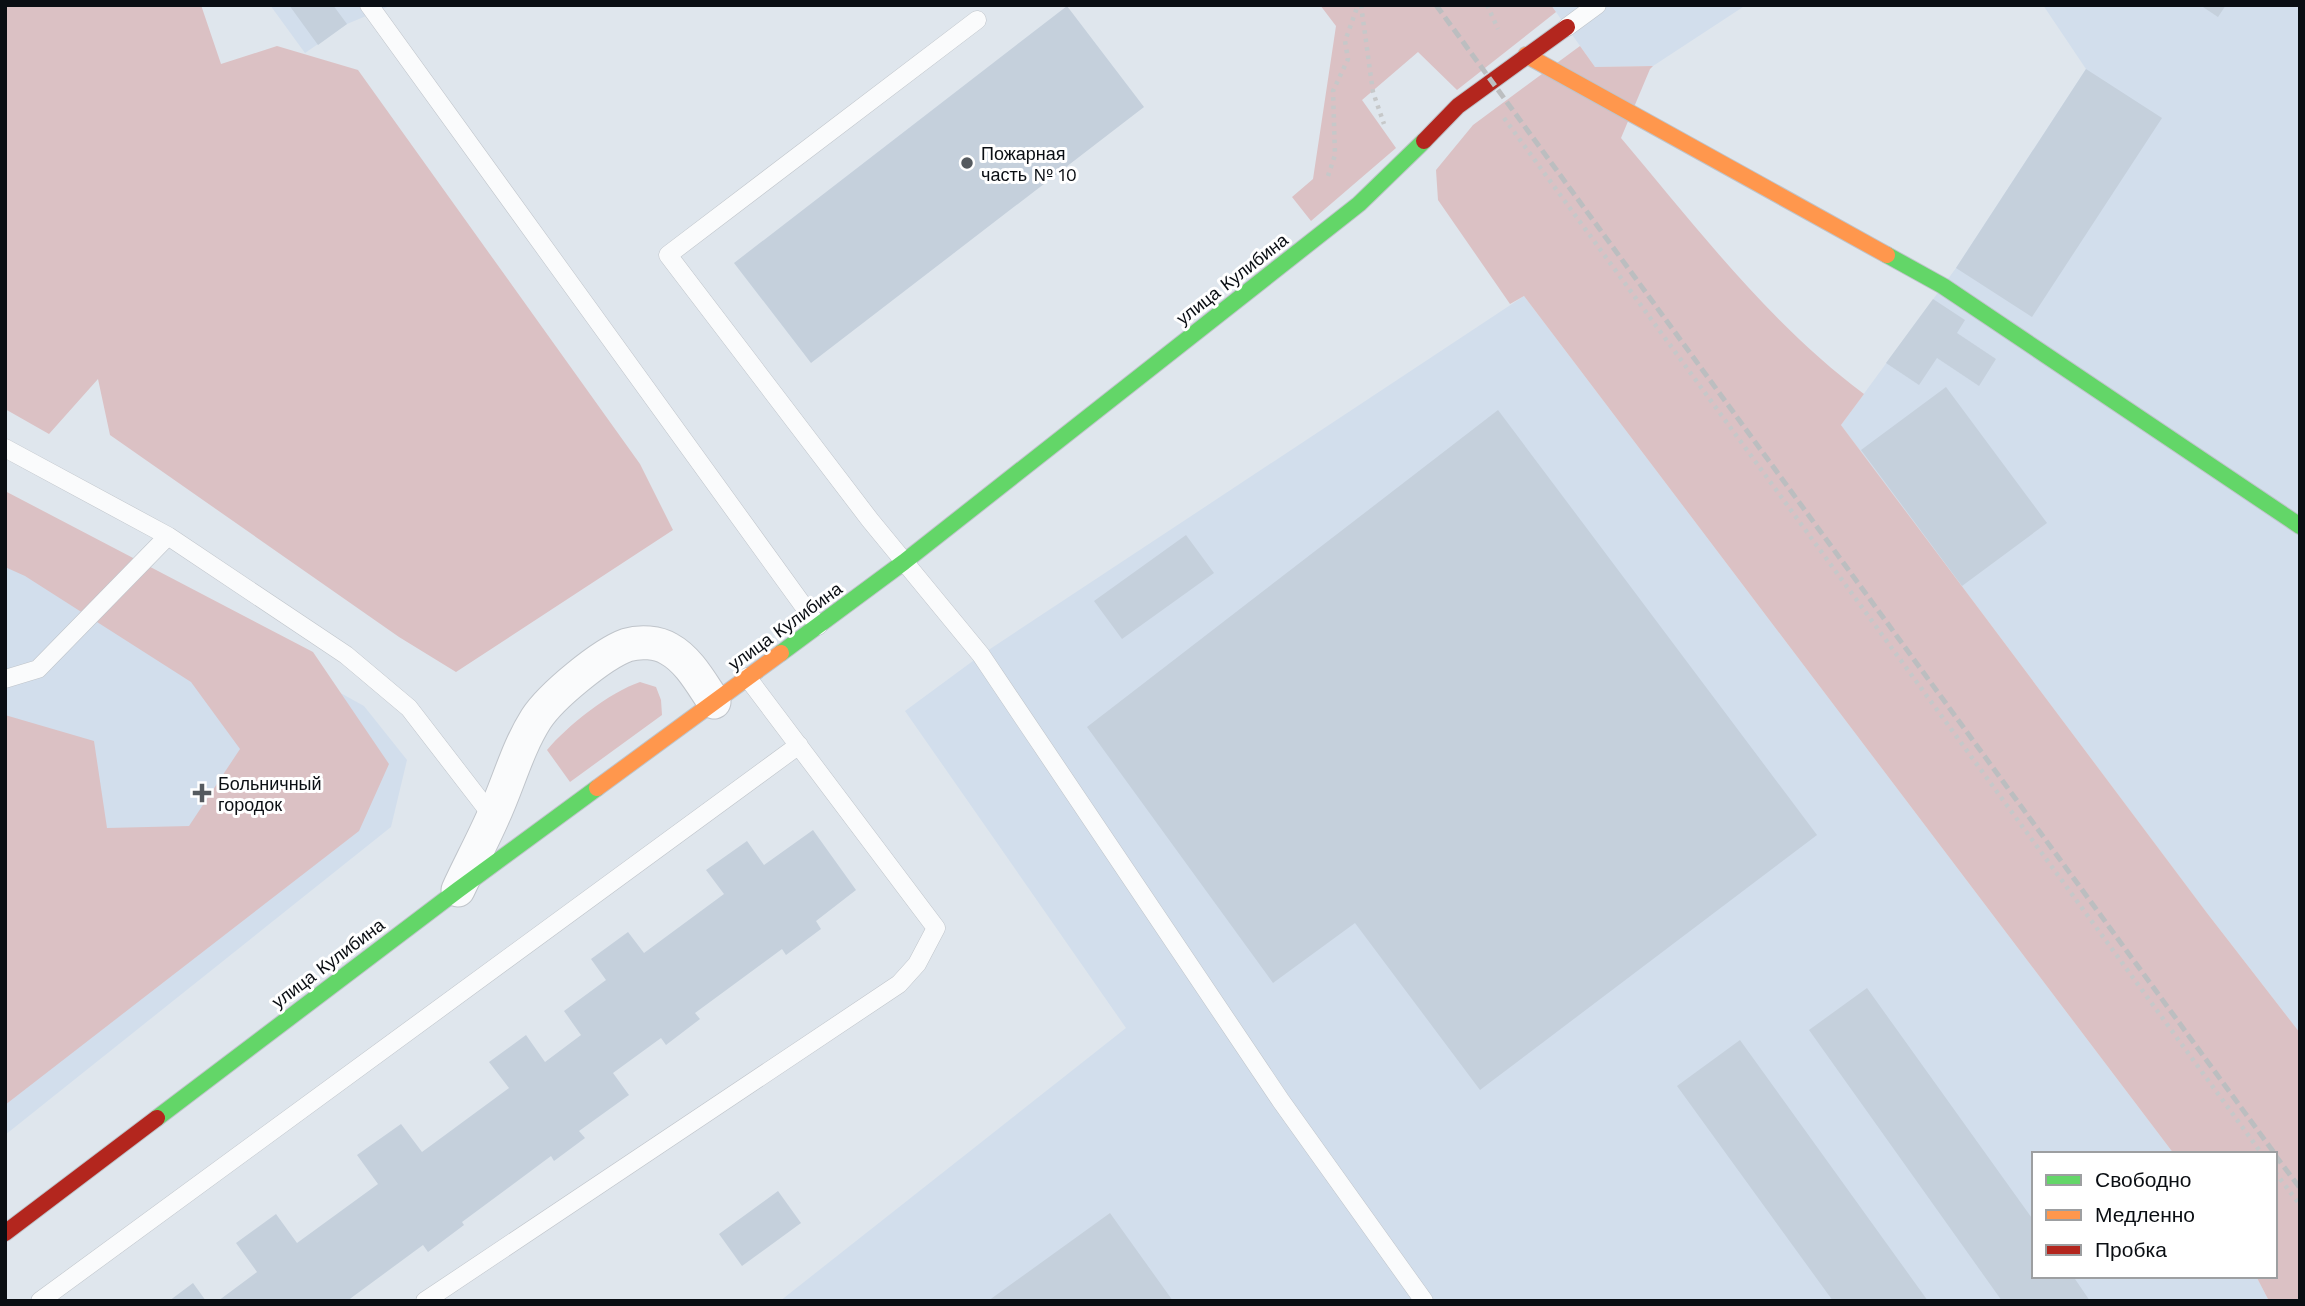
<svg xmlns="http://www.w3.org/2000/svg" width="2305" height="1306" font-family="'Work Sans',sans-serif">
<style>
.built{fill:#d2deec}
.green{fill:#dbc1c4}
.building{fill:#c5d0dc}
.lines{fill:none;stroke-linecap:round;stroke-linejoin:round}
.lane-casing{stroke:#bfc4ca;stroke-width:19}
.street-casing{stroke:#bfc4ca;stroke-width:35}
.fast-casing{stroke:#bfc4ca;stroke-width:18}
.slow-casing{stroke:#bfc4ca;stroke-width:18}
.jam-casing{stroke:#bfc4ca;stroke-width:18}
.path{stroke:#c6c8c9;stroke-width:4.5;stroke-dasharray:3.5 5;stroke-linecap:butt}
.lane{stroke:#fafbfc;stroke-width:18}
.street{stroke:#fafbfc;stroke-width:33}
.fast{stroke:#63d668;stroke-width:16}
.slow{stroke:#ff974d;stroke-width:16}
.jam{stroke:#b3261e;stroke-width:16}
.rail{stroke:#bcbec0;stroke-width:5;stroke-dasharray:10 5;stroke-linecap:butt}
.poi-dot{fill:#555a5f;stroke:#fff;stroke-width:2.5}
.labels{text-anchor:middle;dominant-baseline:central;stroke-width:6;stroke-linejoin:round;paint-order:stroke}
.poi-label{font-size:18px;fill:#0a0e13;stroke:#fff;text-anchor:start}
.street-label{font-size:18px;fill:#0a0e13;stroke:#fff}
</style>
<rect width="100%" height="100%" fill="#dfe6ed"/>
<path class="built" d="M270,5H392L347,24L305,53Z
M1551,5H1746L1653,66L1595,67Z
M2043,5H2300V1033L2207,913L1841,425L1956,268L2086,69Z
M1524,296L2174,1154H2034V1276H2256L2269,1301H780L1126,1028L905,711L981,655Z
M5,508L364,706L407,760L391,827L5,1135Z"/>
<path class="green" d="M5,5H201L221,64L277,46L358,70L640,464L673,530L456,672L399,637L110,435L98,379L49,434L5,409Z
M1320,5H1551L1556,12L1457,90L1418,52L1362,100L1396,148L1311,221L1292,197L1313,179L1336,26Z
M1580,46L1595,67L1653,66L1650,69L1621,138C1697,228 1769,323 1864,394L1841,425L2207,913L2300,1033V1301H2269L2256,1276H2275V1154H2174L1524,296L1510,304L1438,200L1436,170L1473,125Z
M5,491L313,652L389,764L359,831L5,1105V715L94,741L107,828L189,826L240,749L191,682L25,576L5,567Z
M640,682L656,687L661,700L662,715L570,782L547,750C567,726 610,692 640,682Z"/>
<path class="building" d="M289,5H333L347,24L318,45Z
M2200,5H2226L2218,17Z
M1067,6L1144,107L811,363L734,263Z
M2086,69L2162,118L2032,317L1956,268Z
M1933,299L1965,320L1957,333L1996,359L1979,386L1937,358L1919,385L1886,363Z
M1946,387L2047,523L1962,586L1861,450Z
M1498,410L1817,835L1480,1090L1355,923L1273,983L1087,727Z
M1186,535L1214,573L1122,639L1094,601Z
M813,830L856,890L816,921L821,929L786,955L782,949L695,1013L700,1019L666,1045L661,1038L613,1073L629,1095L579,1131L585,1138L554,1161L551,1156L462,1222L464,1225L428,1252L423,1245L347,1301H218L257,1272L236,1243L276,1214L297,1243L378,1184L357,1155L401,1124L422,1152L509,1088L489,1062L526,1035L545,1062L581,1035L564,1011L606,980L591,959L628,932L644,953L724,894L706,870L747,841L764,865Z
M1867,988L2034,1221V1276H2073L2090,1301H2002L1809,1030Z
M1740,1040L1928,1301H1833L1677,1086Z
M778,1191L801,1223L742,1266L719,1234Z
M1110,1213L1173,1301H988Z
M193,1283L206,1301H169Z"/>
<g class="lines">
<defs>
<path id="lane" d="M369,5L818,626
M977,20L668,255L870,520L981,655L1281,1101L1424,1301
M1567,27L1597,5
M5,448L168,536L346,655L409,708L493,817
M5,679L38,669L168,536
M40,1301L799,745
M425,1301L899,984L917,964L936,928L747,677"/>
<path id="street" d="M458,890C469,866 482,842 493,817C508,785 517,749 536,719C551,696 602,654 627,645C640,641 658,642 669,649C689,660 701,683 714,702"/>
<path id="fast" d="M1887,255L1943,286L2300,526
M781,653L904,562L1359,204L1424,141
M157,1118L458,890L597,788"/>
<path id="slow" d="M1526,55L1887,255
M597,788L781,653"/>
<path id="jam" d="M1424,141L1458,106L1567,27
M5,1233L157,1118"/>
</defs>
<use href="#lane" class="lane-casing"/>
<use href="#street" class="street-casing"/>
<use href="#fast" class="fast-casing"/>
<use href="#slow" class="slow-casing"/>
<use href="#jam" class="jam-casing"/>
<path class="path" d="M1361,5L1373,92L1384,124
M1487,5L1498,29
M1504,118L2262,1154
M1328,176L1335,155L1333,91L1348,59L1345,41L1358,5
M2275,1172L2300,1205"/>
<use href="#lane" class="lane"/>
<use href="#street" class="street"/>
<use href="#fast" class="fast"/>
<use href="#slow" class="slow"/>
<use href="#jam" class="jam"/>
<path class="rail" d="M1436,5L2275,1154
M2275,1155L2300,1188"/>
</g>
<g class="poi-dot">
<circle cx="967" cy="163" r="7"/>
<path d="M198.5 782.5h7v7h7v7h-7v7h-7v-7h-7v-7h7z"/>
</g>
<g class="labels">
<g class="poi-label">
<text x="981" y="153">Пожарная<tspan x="981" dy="21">часть № 10</tspan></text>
<text x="218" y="783">Больничный<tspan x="218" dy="21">городок</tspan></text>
</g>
<g class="street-label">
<text transform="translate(1232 279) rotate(-38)">улица Кулибина</text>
<text transform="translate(785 626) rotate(-36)">улица Кулибина</text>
<text transform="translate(328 963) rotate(-37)">улица Кулибина</text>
</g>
</g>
<rect width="2305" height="1306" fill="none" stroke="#0a0e13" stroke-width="14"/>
<rect x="2032" y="1152" width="245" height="126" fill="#ffffff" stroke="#9d9fa1" stroke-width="2"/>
<rect x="2046" y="1175" width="35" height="10" fill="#63d668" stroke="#9d9fa1" stroke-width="2"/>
<text x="2095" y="1187" font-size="21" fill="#0a0e13">Свободно</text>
<rect x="2046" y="1210" width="35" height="10" fill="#ff974d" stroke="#9d9fa1" stroke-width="2"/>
<text x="2095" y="1222" font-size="21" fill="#0a0e13">Медленно</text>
<rect x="2046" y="1245" width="35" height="10" fill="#b3261e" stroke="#9d9fa1" stroke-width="2"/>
<text x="2095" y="1257" font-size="21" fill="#0a0e13">Пробка</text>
</svg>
